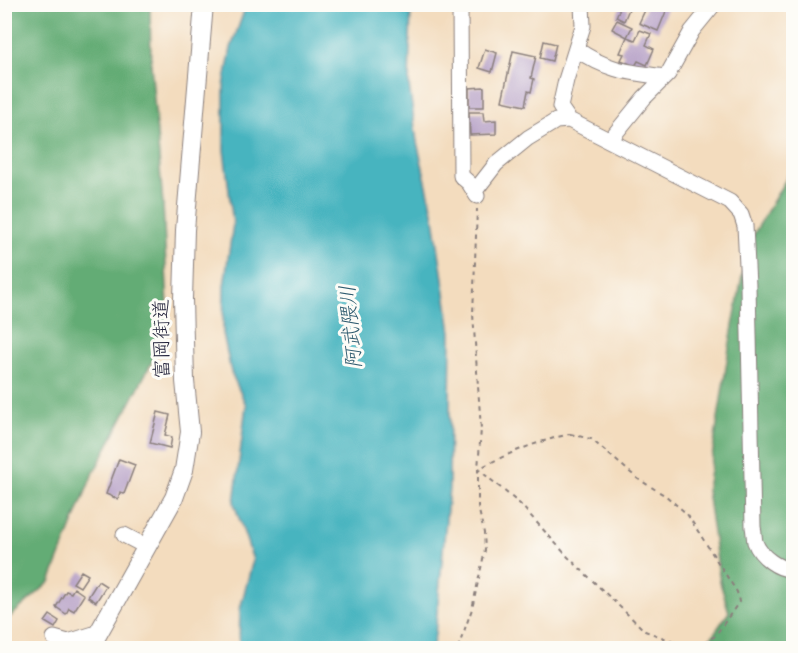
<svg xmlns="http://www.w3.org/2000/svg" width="798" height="653" font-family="'Architects Daughter','Klee One',sans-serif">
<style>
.forest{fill:#63ac74;stroke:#426758;stroke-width:1.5}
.water{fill:#46b4bf;stroke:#346b7d;stroke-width:1.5}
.building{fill:#b19ac3}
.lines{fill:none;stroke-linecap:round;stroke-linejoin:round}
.minor-casing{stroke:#8a7f7c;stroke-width:17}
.tertiary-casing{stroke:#8a7f7c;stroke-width:20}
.path{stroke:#8a7f7c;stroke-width:2;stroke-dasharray:4.5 4.5;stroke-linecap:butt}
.minor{stroke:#fff;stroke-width:15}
.tertiary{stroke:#fff;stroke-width:18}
.labels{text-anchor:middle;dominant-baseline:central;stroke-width:6;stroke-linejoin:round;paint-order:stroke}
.street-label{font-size:20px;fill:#22223b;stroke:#fdfcf7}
.water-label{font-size:21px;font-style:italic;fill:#305c70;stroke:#fdfcf7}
</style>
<rect width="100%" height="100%" fill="#fdfcf7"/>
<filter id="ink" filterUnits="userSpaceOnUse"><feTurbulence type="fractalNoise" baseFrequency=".0167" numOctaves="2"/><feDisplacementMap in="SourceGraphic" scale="12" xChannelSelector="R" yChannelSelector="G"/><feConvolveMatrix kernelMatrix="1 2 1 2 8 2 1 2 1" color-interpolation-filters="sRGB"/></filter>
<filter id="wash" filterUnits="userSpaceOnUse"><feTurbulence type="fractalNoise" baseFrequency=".008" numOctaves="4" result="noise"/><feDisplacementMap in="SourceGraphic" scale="24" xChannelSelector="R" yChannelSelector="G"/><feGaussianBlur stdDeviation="1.35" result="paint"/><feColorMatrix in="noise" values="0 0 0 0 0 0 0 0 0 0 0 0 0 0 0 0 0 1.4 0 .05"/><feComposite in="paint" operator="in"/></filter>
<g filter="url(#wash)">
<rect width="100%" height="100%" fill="#f3dcbe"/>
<path class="forest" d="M5,4L150,5L151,64L163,204L169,329L91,478L50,582L5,621Z
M793,167V648H704L729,612L720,582L707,490L729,348L748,244Z"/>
<path class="water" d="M244,5H411L409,85L417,142L433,212L451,332L449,488L435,635L432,648H239L240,609L253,560L234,503L246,405L231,372L223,333L224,286L233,224L224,150V86L231,48L244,11Z"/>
<g id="blocks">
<path class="building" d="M638,4H669L658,31L639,23L646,8Z
M621,6L629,9L624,21L616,17Z
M617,20L632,27L627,37L612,29Z
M640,30L651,34L646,45L654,49L647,65L638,61L635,66L621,60L624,54L620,53L627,37L635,40Z
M544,41L556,44L552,61L540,58Z
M485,49L497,53L492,72L479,68Z
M513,51L536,56L531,78L534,79L531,92L528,91L525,106L502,101Z
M484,87V107H469V88Z
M469,112H483L484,121L496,120V134L470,135Z
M158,412L170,415L165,435L172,437L170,448L150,443Z
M119,459L135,465L124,494L120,492L118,499L106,494Z
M81,571L88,575L80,587L73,583Z
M98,581L106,586L96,602L88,597Z
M74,588L84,595L74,611L69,608L66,614L56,607L66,591L71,593Z
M50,615L59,621L55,628L45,622Z"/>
</g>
</g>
<g filter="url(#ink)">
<use href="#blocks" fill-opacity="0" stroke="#8a7f7c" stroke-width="1.5"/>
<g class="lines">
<defs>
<path id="minor" d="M460,4L461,176L469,183L477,196
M576,49C608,71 627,72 665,77
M569,120L560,107L566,80L583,26L582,4
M610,140L644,98L668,74L692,31L714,4
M475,191L496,164L528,138L556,121L569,120L730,202L741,214L745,226L748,286L753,527C754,531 754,537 755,542C760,556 779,571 794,569
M124,535L147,547
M54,638L68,642L100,632"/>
<path id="tertiary" d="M90,648L174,498L184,470L190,432L185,381L183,299L185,230L204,4"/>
</defs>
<use href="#minor" class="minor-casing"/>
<use href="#tertiary" class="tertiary-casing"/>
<path class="path" d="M570,434L591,439L638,479L666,496L687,514L737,592L739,602L715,636L700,646H686L645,631L568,557L520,504L478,469C509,453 535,442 570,434Z
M458,648L472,609L485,550L484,533L478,506V469L481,429L473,314L477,209"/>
<use href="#minor" class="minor"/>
<use href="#tertiary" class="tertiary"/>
</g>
</g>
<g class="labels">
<g class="street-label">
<text transform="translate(162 339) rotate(-91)">富岡街道</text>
</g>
<g class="water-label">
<text transform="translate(351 327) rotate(-95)">阿武隈川</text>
</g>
</g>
<rect width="798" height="653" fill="none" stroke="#fdfcf7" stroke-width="24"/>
</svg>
